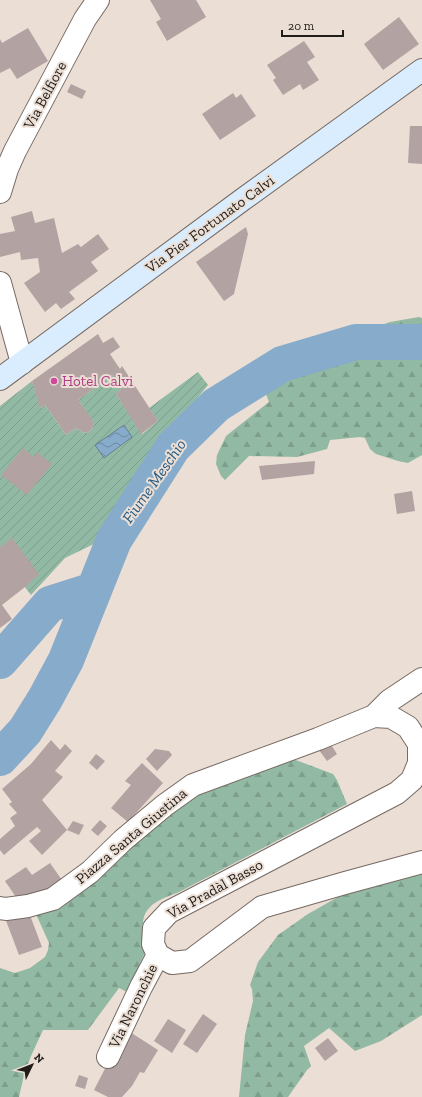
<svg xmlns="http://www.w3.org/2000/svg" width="422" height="1097" font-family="'Zilla Slab',serif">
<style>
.forest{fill:url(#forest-firs)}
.garden{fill:url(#garden-furrows)}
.water{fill:url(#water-waves);stroke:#688095}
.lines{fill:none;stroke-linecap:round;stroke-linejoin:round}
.river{stroke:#87abca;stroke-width:36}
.building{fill:#b2a2a1}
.street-casing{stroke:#766a63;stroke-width:24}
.secondary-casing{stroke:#766a63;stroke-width:24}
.street{stroke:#fff;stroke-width:22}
.secondary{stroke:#daedfe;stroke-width:22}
.hotel-dot{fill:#d1479c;stroke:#ebded5;stroke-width:1.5}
.labels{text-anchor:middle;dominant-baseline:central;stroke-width:4;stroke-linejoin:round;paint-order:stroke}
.street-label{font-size:15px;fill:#201c18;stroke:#ebded5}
.hotel-label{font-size:15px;fill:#b23c85;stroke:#ebded5;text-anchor:start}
.water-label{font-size:16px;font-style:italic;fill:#235a84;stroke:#ebded5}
</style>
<defs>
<pattern id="forest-firs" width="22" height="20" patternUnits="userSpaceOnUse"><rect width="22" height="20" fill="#92b9a3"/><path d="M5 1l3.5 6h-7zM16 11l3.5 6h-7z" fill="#7e9e8c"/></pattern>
<pattern id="garden-furrows" width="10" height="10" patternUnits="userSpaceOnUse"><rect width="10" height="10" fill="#92b9a3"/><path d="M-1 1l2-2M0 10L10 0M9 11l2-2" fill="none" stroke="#7e9e8c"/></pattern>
<pattern id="water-waves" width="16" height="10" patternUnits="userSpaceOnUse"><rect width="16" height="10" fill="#87abca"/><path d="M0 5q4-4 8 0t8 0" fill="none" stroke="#6e8aa3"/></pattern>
</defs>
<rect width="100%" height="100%" fill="#ebded5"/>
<path class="forest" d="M419,317L422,318V455L408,463L398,461L376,454L370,449L365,438L360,437L330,440L327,449L297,457L249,456L225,480L221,476L216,464L217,455L226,436L269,402L261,381L296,360L335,341L390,322Z
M293,759L333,774L337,780L347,804L179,892C164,898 143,904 143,924C143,930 147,939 149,945L139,965L129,993L119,988L88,1030H43L31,1056L24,1075L19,1097H0V968L15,973L30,968L45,957L48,950L49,943L36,914L192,790Z
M422,873V1015L381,1041L355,1051L329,1028L304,1046L311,1066L307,1070L288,1097H239L245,1035L253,1001L252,989L250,985L258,962L278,935L308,914L338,897L357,890Z"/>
<path class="garden" d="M198,372L208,385C168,435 125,482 100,541L65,558L31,595L0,555V406L32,381L41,408L45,405L66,435L76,428L82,432L87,433L92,429L94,423L78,400L112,375L121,389L116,394L142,434L158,421L149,408Z"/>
<path class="water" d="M124,425L132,437L104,458L95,445Z"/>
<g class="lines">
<path class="river" d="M0,661L50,604L94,590
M0,758L25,731L45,699L66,660L114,540L173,447L216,405L282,364L356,342H422"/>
</g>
<path class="building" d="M150,0H196L206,17L167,41L156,22L161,19Z
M399,17L419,44L383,70L364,44Z
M28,28L48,61L17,79L10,68L0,73V39L2,43Z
M304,41L315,57L307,62L319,80L303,90L300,84L283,95L273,80L276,78L267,65Z
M71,84L86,91L82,99L67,92Z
M233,93L236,98L241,94L256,116L220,140L202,114Z
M410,126H422V164L408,163Z
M32,211L35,223L54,218L62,253L78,244L81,247L98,234L109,249L91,262L98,271L69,292L75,299L61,309L56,303L45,312L24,283L40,272L38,258L21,260L20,252L0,257V234L15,231L11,217Z
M246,227L248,234L234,294L224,301L196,262Z
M98,334L103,343L113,337L120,347L110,354L120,369L122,366L158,421L141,434L116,394L121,389L112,375L78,400L91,418L94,423L92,429L87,433L82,432L76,428L66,435L45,405L40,408L32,381Z
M23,448L34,457L37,452L52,464L27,495L1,475Z
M315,461L314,474L262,480L259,466Z
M412,491L415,511L397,514L394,494Z
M12,538L39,574L25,587L2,605L12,619L0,628V547Z
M51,740L60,750L65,744L72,751L55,771L63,777L42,800L67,830L42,855L29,841L41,831L37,827L4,855L0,850V839L15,826L10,818L17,813L9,804L12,802L2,789L31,764Z
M330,743L337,754L327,761L319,750Z
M155,749L169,751L172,755L157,771L146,759Z
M96,754L105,761L97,770L89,763Z
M142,763L163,783L128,822L111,808L131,785L125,781Z
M100,820L107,826L98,836L91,830Z
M73,821L84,825L79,835L67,830Z
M50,863L64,883L43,897L39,891L20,903L5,881L26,867L32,875Z
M28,910L42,947L19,955L5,918Z
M203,1014L217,1024L197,1053L183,1044Z
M168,1019L186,1030L172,1053L154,1041Z
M130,1032L158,1050L144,1073L140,1072L132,1086L122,1097H108L94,1090L111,1057Z
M328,1038L338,1051L325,1061L315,1048Z
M79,1075L88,1078L85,1089L75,1086Z"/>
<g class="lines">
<defs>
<path id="street" d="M0,192L7,169L15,151L85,19L98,0
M0,283L22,363
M374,716L391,717L408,727L419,744V763L412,780L397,793L169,912L154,928L153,944L158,955L172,963L190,961L262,907L345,883L422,862
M0,908L6,909L28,906L53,899L90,872L123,840L165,805L193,785L318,739L374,716L389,701L422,679
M108,1057L141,987L158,955"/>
<path id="secondary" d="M0,379L242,200L422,70"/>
</defs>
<use href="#street" class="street-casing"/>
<use href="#secondary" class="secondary-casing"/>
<use href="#street" class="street"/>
<use href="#secondary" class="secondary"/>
</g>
<circle class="hotel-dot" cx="54" cy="381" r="4"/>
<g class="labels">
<g class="street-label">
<text transform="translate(45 95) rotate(-62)">Via Belfiore</text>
<text transform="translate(210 224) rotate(-36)">Via Pier Fortunato Calvi</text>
<text transform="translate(131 836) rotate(-40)">Piazza Santa Giustina</text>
<text transform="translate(215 889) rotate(-29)">Via Pradàl Basso</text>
<text transform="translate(133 1006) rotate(-64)">Via Naronchie</text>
</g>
<g class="hotel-label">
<text x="62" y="381">Hotel Calvi</text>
</g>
<g class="water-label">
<text transform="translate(154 481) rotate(-55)">Fiume Meschio</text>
</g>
</g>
<g transform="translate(32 1065) rotate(47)" stroke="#ebded5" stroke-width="3" paint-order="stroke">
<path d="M0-3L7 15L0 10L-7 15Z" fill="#201c18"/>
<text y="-6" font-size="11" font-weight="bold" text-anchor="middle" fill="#201c18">N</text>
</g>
<path d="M282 30v6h61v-6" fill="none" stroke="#201c18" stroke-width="2"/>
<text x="288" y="30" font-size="12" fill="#201c18" stroke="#ebded5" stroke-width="3" paint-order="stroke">20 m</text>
</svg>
